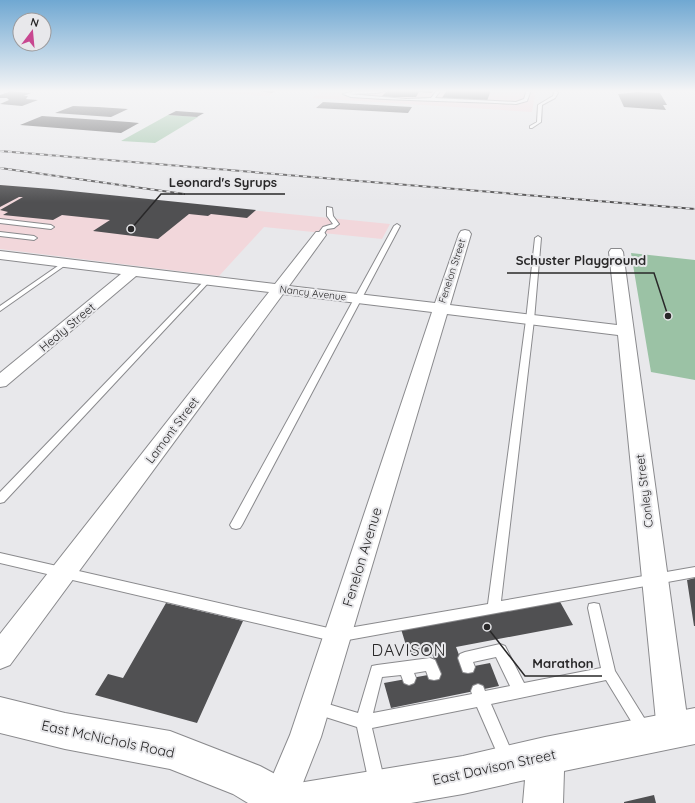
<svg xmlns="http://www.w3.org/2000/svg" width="695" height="803" font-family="Quicksand,sans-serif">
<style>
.industrial{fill:#f2d7db}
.green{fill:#9bc2a5}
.building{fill:#505052}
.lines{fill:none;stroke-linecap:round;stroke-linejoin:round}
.service-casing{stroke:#8a8a8d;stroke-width:2}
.minor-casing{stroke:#8a8a8d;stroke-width:2}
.secondary-casing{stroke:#8a8a8d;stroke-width:2}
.service{fill:#fff;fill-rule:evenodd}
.minor{fill:#fff;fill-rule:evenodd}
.secondary{fill:#fff;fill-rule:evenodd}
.rail-casing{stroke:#555455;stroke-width:2}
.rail{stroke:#e8e8eb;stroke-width:1.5;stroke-dasharray:4;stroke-linecap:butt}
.labels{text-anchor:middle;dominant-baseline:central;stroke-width:4;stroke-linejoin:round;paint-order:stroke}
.far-street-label{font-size:10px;fill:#292829;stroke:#e8e8eb}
.street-label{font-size:12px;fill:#292829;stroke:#e8e8eb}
.near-street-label{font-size:14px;fill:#292829;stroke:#e8e8eb}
.near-neighbourhood-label{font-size:16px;letter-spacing:1px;fill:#292829;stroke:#e8e8eb}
.leader{fill:none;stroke:#292829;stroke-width:1.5}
.callout-dot{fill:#292829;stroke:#e8e8eb;stroke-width:1.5}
.callout-label{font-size:13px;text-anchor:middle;font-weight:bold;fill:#292829;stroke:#e8e8eb;stroke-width:4;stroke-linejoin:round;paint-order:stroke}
</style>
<rect width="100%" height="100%" fill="#e8e8eb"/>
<path class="industrial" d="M169,90H278L269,96Z
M324,90H536L532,112L312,98Z
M0,185L390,224L382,239L264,227L219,276L0,249Z"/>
<path class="green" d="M168,115L198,117L155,143L121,141Z
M631,253L695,260V380L651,372Z"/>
<path class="building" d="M252,90H278L272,93Z
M388,90H434L432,93L419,92L416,97H381Z
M447,90H491L487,101L442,98Z
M11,91L31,93L24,96H28L26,99L38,100L22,106L0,104L9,100L7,98H0V95Z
M637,92L660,93L667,105H663L666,110L624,107L618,94Z
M323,102L412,107L408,113L316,108Z
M73,106L98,107L128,109L111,117L55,113Z
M176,111L204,113L197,117L168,115Z
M42,116L129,122L139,123L121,133L20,125Z
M0,185L51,189L256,210L247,218L211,214L208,216L189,214L158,239L93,231L110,220L62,215L53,220L3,215L8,212L0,210L23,197H19L0,207Z
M695,578V626H694L687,580Z
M559,600L573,625L456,647L464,668L490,663L499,686L391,708L384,683L439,673L431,651L409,655L401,629Z
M166,603L243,621L197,723L95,695L108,674L123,678Z
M654,795L656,803H624V802Z"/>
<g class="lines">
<defs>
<path id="service" d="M388,90L377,93L349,94L406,99L431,98L437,90H441L435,98L516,102L524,99L527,90H531L527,101L516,104C461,101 406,101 351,97L343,94L355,91Z
M552,90H556L558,93L555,98L542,105L541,122L532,128H530V126L537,122L538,105L553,96L554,93Z
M327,207L332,208L333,216L339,224L334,228L327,229L322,236H318L317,235L323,227L333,224L327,216Z
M0,219L51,225L54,227L51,229L0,223Z
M397,224L400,226L242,525L240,528L236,529L232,528L230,525L394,226Z
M0,232L34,236L37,238L34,240L0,236Z
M538,236L541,238L534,320L501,601L695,567V577L337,642L0,563V553L337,630L488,604L526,320L535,238Z
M65,261L68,263L67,264L0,311V306Z
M208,278L210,279V281L4,502L0,503V492L206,279Z
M594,603L599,604L600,608L615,671L651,729L649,734L644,736L639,734L606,680L491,704L514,757L511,762L506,765L501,762L477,707L372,728L385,783L383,789L377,791L371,789L369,783L357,727L313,713L311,708L313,703L318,701L358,713L372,666L377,665L430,658L435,660L441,674L439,679L434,680L429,679L426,671L414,673L416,678L414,683L409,685L404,683L401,675L382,677L373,713L472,694L471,691L473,686L478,684L483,686L485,691L510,686L496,657L473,662L475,667L473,672L468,673L463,672L458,658L460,654L465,652L500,644L505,646L524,683L601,668L588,608L589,604Z"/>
<path id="minor" d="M465,230L469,231L471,234L450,305L617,325L609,252L611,249H621L623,252L689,731L684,742L673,747L662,742L657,731L618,335L447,314L321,737L295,803H261L290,735L432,312L283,294L10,665L0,669V634L269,292L136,276L6,386L0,387V373L121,274L0,259V251L275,284L316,232H324L326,235L289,286L435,303L459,234L461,231Z"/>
<path id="secondary" d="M0,697L65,713L170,731L260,766L275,774L286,785L463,756L545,737L695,708V744L564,771L563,803H523L525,780L463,794L411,803H248L233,794L170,769L65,749L0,733Z"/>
</defs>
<use href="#service" class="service-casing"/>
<use href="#minor" class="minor-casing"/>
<use href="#secondary" class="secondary-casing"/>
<use href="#service" class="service"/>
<use href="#minor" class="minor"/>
<use href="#secondary" class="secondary"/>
<defs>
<path id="rail" d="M0,151L695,209
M0,168L184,194"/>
</defs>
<use href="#rail" class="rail-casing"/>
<use href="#rail" class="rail"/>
</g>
<linearGradient id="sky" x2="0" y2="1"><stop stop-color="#70a8d2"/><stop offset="0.45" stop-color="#f5f5f6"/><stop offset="1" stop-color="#f5f5f6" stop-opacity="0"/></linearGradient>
<rect width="695" height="202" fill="url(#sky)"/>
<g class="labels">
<g class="far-street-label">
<text transform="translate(452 271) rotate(-72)">Fenelon Street</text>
<text transform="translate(313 293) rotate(7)">Nancy Avenue</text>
</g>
<g class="street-label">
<text transform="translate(67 327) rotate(-40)">Healy Street</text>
<text transform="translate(172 430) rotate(-53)">Lamont Street</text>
<text transform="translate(644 491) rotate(-97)">Conley Street</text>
</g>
<g class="near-street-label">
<text transform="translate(362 557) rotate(-73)">Fenelon Avenue</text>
<text transform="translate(108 739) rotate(12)">East McNichols Road</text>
<text transform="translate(494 767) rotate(-12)">East Davison Street</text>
</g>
<g class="near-neighbourhood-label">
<text x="409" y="650">DAVISON</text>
</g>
</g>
<path class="leader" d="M131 229L161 194H285M668 316L654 273H507M487 627L525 676H602"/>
<g class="callout-dot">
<circle cx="131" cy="229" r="4"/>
<circle cx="668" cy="316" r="4"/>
<circle cx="487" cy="627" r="4"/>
</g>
<g class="callout-label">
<text x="223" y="187">Leonard's Syrups</text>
<text x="581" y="265">Schuster Playground</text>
<text x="563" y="668">Marathon</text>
</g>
<g transform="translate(32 32) rotate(16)"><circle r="19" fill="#e8e8eb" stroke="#9c9b9d"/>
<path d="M0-3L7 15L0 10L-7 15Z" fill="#c84790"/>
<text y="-6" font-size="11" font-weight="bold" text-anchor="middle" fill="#292829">N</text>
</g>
</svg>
